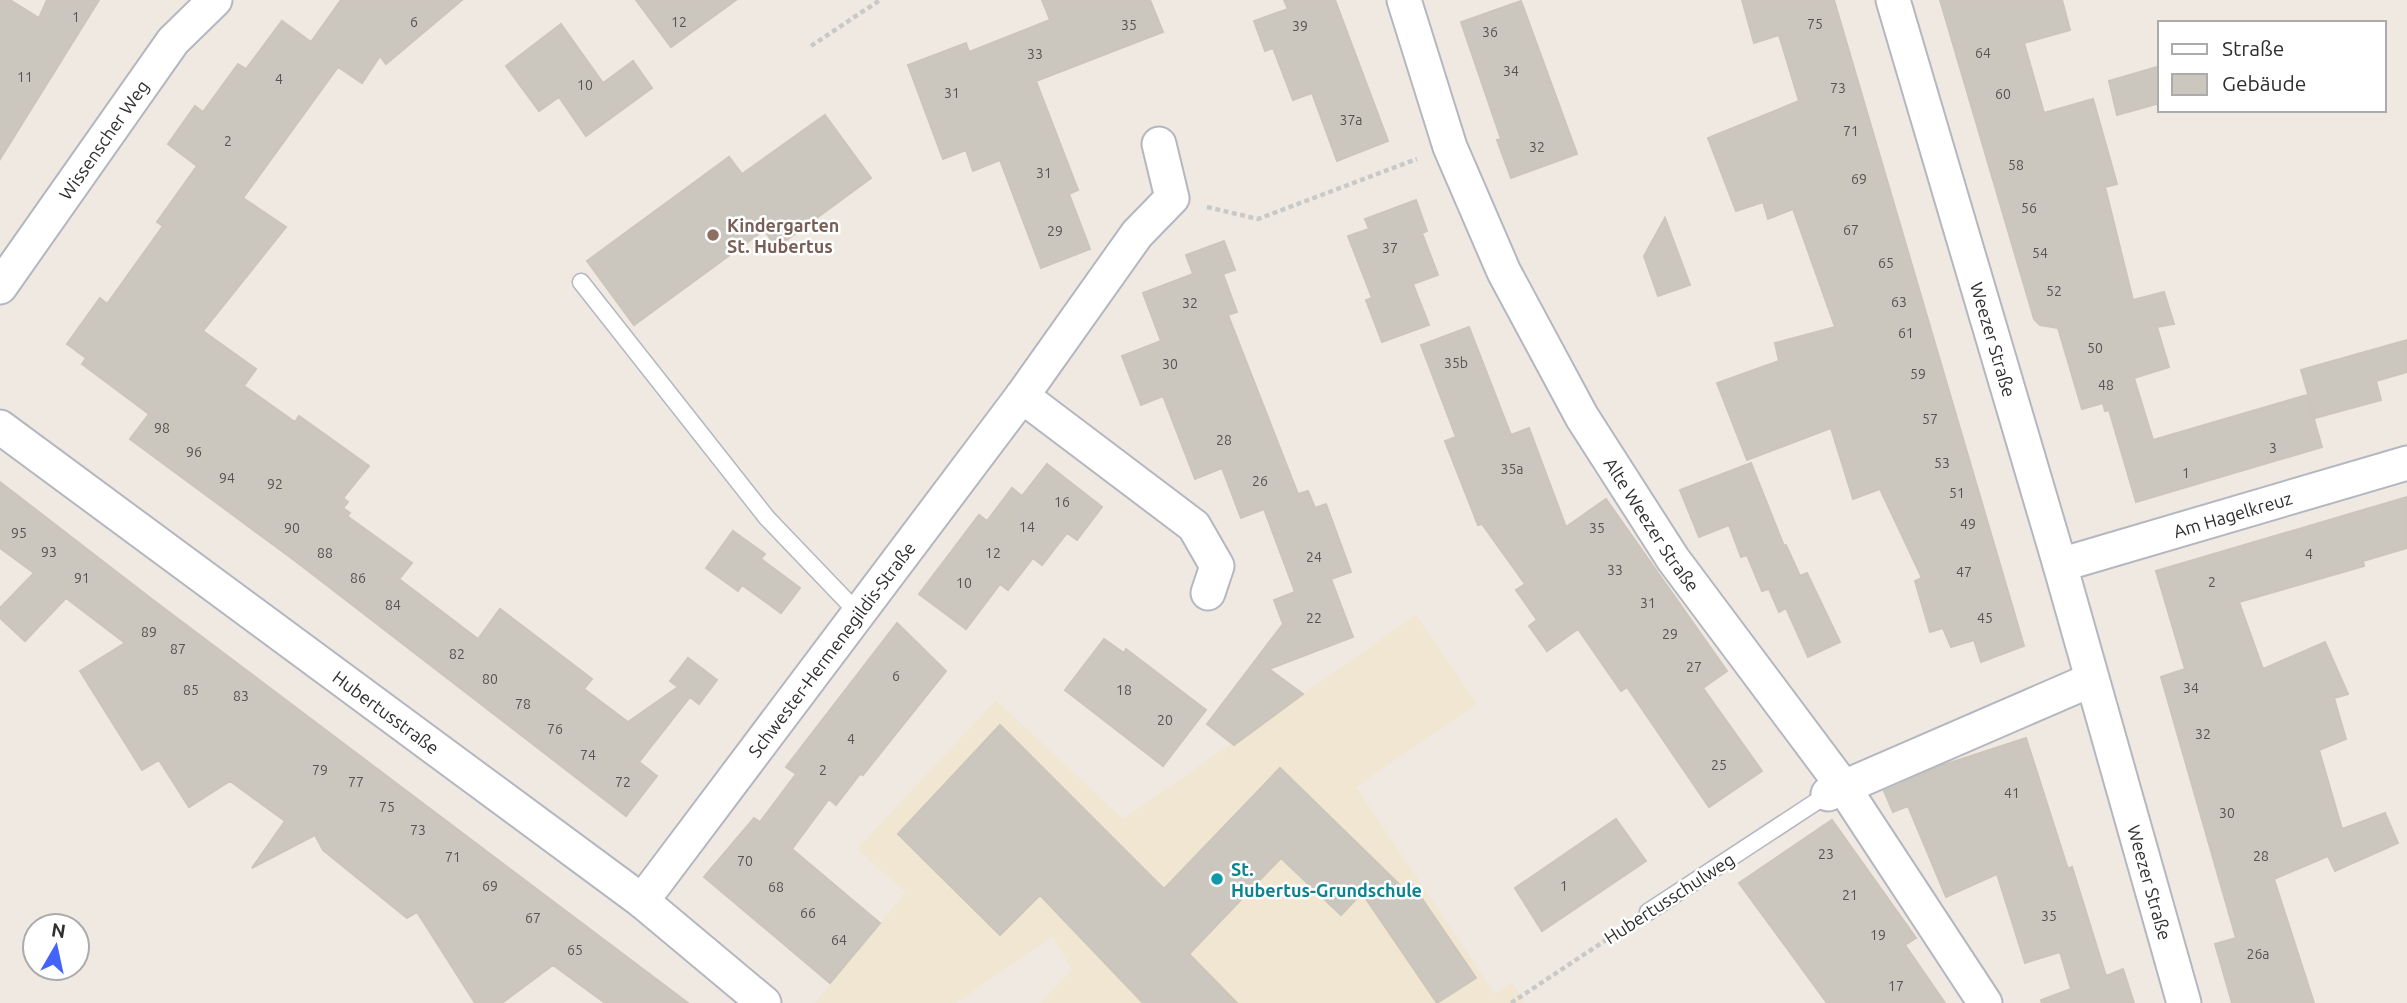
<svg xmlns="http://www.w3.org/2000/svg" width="2407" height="1003" font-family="Ubuntu,sans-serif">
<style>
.education{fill:#f0e6d1}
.building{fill:#cbc7bf;stroke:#cbc5ba;stroke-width:2}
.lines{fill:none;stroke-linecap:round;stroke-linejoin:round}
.lane-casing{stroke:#b4b7c1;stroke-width:19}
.street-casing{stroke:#b4b7c1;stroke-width:37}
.path{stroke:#c9c9c9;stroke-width:4.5;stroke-dasharray:5 3.5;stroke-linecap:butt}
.lane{stroke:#fff;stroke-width:16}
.street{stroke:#fff;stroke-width:33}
.education-dot{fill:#8d6e63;stroke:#fff;stroke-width:2.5}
.culture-dot{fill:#0f9aa8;stroke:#fff;stroke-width:2.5}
.labels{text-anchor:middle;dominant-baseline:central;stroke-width:5;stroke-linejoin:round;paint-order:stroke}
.number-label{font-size:14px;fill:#555452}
.street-label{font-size:18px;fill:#2e2e2e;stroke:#fff}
.education-label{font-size:18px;font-weight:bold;fill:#785e54;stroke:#fff;text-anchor:start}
.culture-label{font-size:18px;font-weight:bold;fill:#0d838f;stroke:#fff;text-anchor:start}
</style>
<rect width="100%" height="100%" fill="#efe9e1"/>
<path class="education" d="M1416,615L1477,704L1356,787L1495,994L1512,983L1525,1003H1040L1072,970L1053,936L956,1003H815L906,892L857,849L996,700L1123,819Z"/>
<path class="building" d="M0,0H10L39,18L47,0H99L0,159Z
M341,0H462L386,64L380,56L362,83L338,67L243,198L286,227L203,331L256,369L244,386L295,422L299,416L369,466L343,498L348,502L343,508L350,513L347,516L412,563L399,579L478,639L500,609L592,679L584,689L628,722L678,687L670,681L688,658L717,680L699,704L690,697L639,762L657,776L626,816L294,560L130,439L149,414L82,364L86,358L67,344L100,298L107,304L163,226L157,222L197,166L168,144L195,106L203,112L238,64L246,69L282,21L311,42Z
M636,0H736L671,47Z
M1042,0H1150L1163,32L1036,81L1078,190L1069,194L1090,249L1041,268L1000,160L973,171L966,150L943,159L908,65L966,43L969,52L1050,20Z
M1284,0H1335L1388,141L1337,161L1312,93L1293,100L1273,48L1265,51L1254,21L1288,9Z
M1742,0H1834L2024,646L1981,662L1974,640L1951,647L1943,628L1930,632L1915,581L1922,578L1880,489L1853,499L1831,428L1747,460L1717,383L1779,361L1775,343L1835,327L1793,209L1768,219L1763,202L1736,211L1708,138L1799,101L1779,35L1754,43Z
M1940,0H2062L2070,30L2024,43L2044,113L2093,99L2117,184L2105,187L2133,300L2164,292L2174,324L2157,327L2169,367L2134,378L2153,440L2307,395L2322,447L2136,502L2109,410L2105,411L2103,403L2082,409L2058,328L2040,325L2034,319Z
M1521,1L1577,154L1511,178L1497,140L1501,139L1461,22Z
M561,24L603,83L633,61L652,88L586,136L559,97L539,111L506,66Z
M2160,66V103L2117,115L2109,81Z
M825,115L871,178L777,247L764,230L634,325L587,261L729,157L742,174Z
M1416,200L1427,231L1422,233L1438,275L1413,284L1429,325L1382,342L1366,300L1372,298L1348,236L1369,229L1365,219Z
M1665,218L1690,285L1658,296L1644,256Z
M1224,241L1235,270L1223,274L1237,312L1228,315L1298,494L1308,491L1315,508L1326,504L1351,572L1331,579L1353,637L1269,669L1303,694L1234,745L1207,724L1283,624L1274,600L1295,592L1264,509L1241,518L1222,468L1195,479L1163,396L1141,405L1122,356L1161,341L1143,293L1193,274L1186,255Z
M1469,327L1511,435L1529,428L1566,527L1606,499L1727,671L1703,688L1762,771L1709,807L1627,687L1621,691L1578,629L1547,651L1529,626L1537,620L1516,590L1525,584L1482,524L1478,525L1445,441L1456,437L1421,345Z
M2407,340V372L2376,381L2381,400L2315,418L2301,370Z
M1751,463L1784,546L1786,545L1800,576L1807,573L1840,642L1808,657L1786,608L1779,612L1769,589L1762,591L1747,555L1741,557L1729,525L1699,537L1680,490Z
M1047,464L1102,507L1077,540L1067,533L1042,565L1033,558L1008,590L1000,584L966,629L919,594L979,515L987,521L1012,488L1022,496Z
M0,482L153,600L688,1003H605L553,965L502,1003H475L417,912L407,918L323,850L315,835L252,868L285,821L230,781L189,807L159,760L142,770L80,671L125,643L66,598L25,641L0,618V608L34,573L0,548Z
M2407,497V548L2363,561L2364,566L2239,602L2263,669L2325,642L2348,694L2334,698L2346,739L2319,750L2342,829L2385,813L2398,843L2335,871L2328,856L2274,879L2314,1003H2232L2215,944L2236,938L2161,677L2185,669L2156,571Z
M733,531L765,554L761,559L800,588L781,613L742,585L738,591L706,568Z
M897,623L946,671L863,775L860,774L836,805L829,799L792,849L880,923L830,983L704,877L754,818L760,822L796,774L786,767Z
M1104,639L1124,653L1126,649L1206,710L1163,766L1065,690Z
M1000,725L1164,889L1280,768L1404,889L1412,884L1476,978L1437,1003L1362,893L1341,915L1281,858L1189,954L1237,1003H1143L1040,895L1000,935L898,834Z
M2026,738L2068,869L2072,867L2106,976L2123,969L2134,1003H2042L2041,1000L2071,989L2060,952L2025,963L1997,874L1946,897L1908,806L1893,812L1884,791L1943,765Z
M1616,819L1646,861L1542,931L1515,888Z
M1832,820L1916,938L1905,945L1945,1003H1827L1739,883Z"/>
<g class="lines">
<defs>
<path id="lane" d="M581,282L767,518L859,614
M1648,912L1828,794"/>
<g id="street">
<path id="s1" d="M1404,0L1450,147L1504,272L1582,417L1673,559L1842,785L1985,1003"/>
<path id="s2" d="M1893,0L2060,565L2184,1003"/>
<path id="s3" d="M0,287L173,41L215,0"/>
<path d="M1022,396L1194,526L1217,566L1208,593"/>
<path id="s4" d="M0,427L642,901L764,1003"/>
<path id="s5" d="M2060,565L2407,463"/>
<path d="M1828,794L2091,680"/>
<path id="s6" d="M642,901L1022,396L1137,234L1172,198L1159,144"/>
</g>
</defs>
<use href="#lane" class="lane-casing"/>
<use href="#street" class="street-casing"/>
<path class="path" d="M811,46L880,0
M1207,207L1258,219L1417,159
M1511,1003L1627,926"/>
<use href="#lane" class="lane"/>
<use href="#street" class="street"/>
</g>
<circle class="education-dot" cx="713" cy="235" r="7"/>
<circle class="culture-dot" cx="1217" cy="879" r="7"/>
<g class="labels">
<g class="number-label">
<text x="76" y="17">1</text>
<text x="414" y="22">6</text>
<text x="679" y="22">12</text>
<text x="1815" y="24">75</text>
<text x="1129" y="25">35</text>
<text x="1300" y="26">39</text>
<text x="1490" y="32">36</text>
<text x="1983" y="53">64</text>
<text x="1035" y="54">33</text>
<text x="1511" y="71">34</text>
<text x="25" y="77">11</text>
<text x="279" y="79">4</text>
<text x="585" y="85">10</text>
<text x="1838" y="88">73</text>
<text x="952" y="93">31</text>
<text x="2003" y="94">60</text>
<text x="1351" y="120">37a</text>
<text x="1851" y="131">71</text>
<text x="228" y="141">2</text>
<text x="1537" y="147">32</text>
<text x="2016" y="165">58</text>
<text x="1044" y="173">31</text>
<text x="1859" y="179">69</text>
<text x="2029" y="208">56</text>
<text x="1851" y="230">67</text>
<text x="1055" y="231">29</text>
<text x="1390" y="248">37</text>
<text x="2040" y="253">54</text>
<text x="1886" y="263">65</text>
<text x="2054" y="291">52</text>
<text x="1899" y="302">63</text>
<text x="1190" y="303">32</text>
<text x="1906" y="333">61</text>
<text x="2095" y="348">50</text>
<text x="1456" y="363">35b</text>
<text x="1170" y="364">30</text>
<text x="1918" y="374">59</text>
<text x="2106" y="385">48</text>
<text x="1930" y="419">57</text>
<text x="162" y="428">98</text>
<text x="1224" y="440">28</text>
<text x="2273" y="448">3</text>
<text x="194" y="452">96</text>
<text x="1942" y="463">53</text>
<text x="1512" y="469">35a</text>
<text x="2186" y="473">1</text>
<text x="227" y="478">94</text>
<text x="1260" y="481">26</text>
<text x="275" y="484">92</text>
<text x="1957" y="493">51</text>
<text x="1062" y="502">16</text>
<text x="1968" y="524">49</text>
<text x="1027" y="527">14</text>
<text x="292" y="528">90</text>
<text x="1597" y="528">35</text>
<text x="19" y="533">95</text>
<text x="49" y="552">93</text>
<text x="325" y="553">88</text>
<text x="993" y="553">12</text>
<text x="2309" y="554">4</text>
<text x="1314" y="557">24</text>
<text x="1615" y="570">33</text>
<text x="1964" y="572">47</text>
<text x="82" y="578">91</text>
<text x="358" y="578">86</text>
<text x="2212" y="582">2</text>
<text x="964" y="583">10</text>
<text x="1648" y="603">31</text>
<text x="393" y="605">84</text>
<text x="1314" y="618">22</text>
<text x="1985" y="618">45</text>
<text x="149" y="632">89</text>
<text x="1670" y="634">29</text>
<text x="178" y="649">87</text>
<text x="457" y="654">82</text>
<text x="1694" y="667">27</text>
<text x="896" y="676">6</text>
<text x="490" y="679">80</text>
<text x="2191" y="688">34</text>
<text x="191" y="690">85</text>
<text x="1124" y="690">18</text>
<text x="241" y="696">83</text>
<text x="523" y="704">78</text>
<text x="1165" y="720">20</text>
<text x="555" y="729">76</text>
<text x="2203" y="734">32</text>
<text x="851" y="739">4</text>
<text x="588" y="755">74</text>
<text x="1719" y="765">25</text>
<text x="320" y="770">79</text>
<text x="823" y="770">2</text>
<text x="356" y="782">77</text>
<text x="623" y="782">72</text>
<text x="2012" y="793">41</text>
<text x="387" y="807">75</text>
<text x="2227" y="813">30</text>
<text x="418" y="830">73</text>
<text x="1826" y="854">23</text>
<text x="2261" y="856">28</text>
<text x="453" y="857">71</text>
<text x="745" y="861">70</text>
<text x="490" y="886">69</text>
<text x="1564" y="886">1</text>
<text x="776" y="887">68</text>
<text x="1850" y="895">21</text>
<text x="808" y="913">66</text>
<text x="2049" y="916">35</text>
<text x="533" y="918">67</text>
<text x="1878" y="935">19</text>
<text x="839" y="940">64</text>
<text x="575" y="950">65</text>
<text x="2258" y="954">26a</text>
<text x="1896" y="986">17</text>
</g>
<g class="street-label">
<text stroke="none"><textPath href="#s3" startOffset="180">Wissenscher Weg</textPath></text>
<text stroke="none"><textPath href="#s2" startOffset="354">Weezer Straße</textPath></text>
<text stroke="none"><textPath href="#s5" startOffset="180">Am Hagelkreuz</textPath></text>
<text stroke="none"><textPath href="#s1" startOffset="583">Alte Weezer Straße</textPath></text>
<text stroke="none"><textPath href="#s6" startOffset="315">Schwester-Hermenegildis-Straße</textPath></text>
<text stroke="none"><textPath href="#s4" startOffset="480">Hubertusstraße</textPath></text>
<text stroke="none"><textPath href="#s2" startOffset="919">Weezer Straße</textPath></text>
<text transform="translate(1669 898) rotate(-33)">Hubertusschulweg</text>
</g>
<g class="education-label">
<text x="727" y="225">Kindergarten<tspan x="727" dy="21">St. Hubertus</tspan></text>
</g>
<g class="culture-label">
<text x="1231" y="869">St.<tspan x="1231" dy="21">Hubertus-Grundschule</tspan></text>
</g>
</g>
<rect x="2158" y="21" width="228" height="91" fill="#ffffff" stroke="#ababab" stroke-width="2"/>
<rect x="2172" y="44" width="35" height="10" fill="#ffffff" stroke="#ababab" stroke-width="2"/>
<text x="2222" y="56" font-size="21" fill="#2e2e2e">Straße</text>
<rect x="2172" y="74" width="35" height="21" fill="#cbc7bf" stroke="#ababab" stroke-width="2"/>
<text x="2222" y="91" font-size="21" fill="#2e2e2e">Gebäude</text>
<g transform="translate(56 947) rotate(9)"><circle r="33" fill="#ffffff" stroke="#ababab" stroke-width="2"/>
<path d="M0-5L12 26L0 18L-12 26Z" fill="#4264fb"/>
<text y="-10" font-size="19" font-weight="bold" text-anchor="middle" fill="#2e2e2e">N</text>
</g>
</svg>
